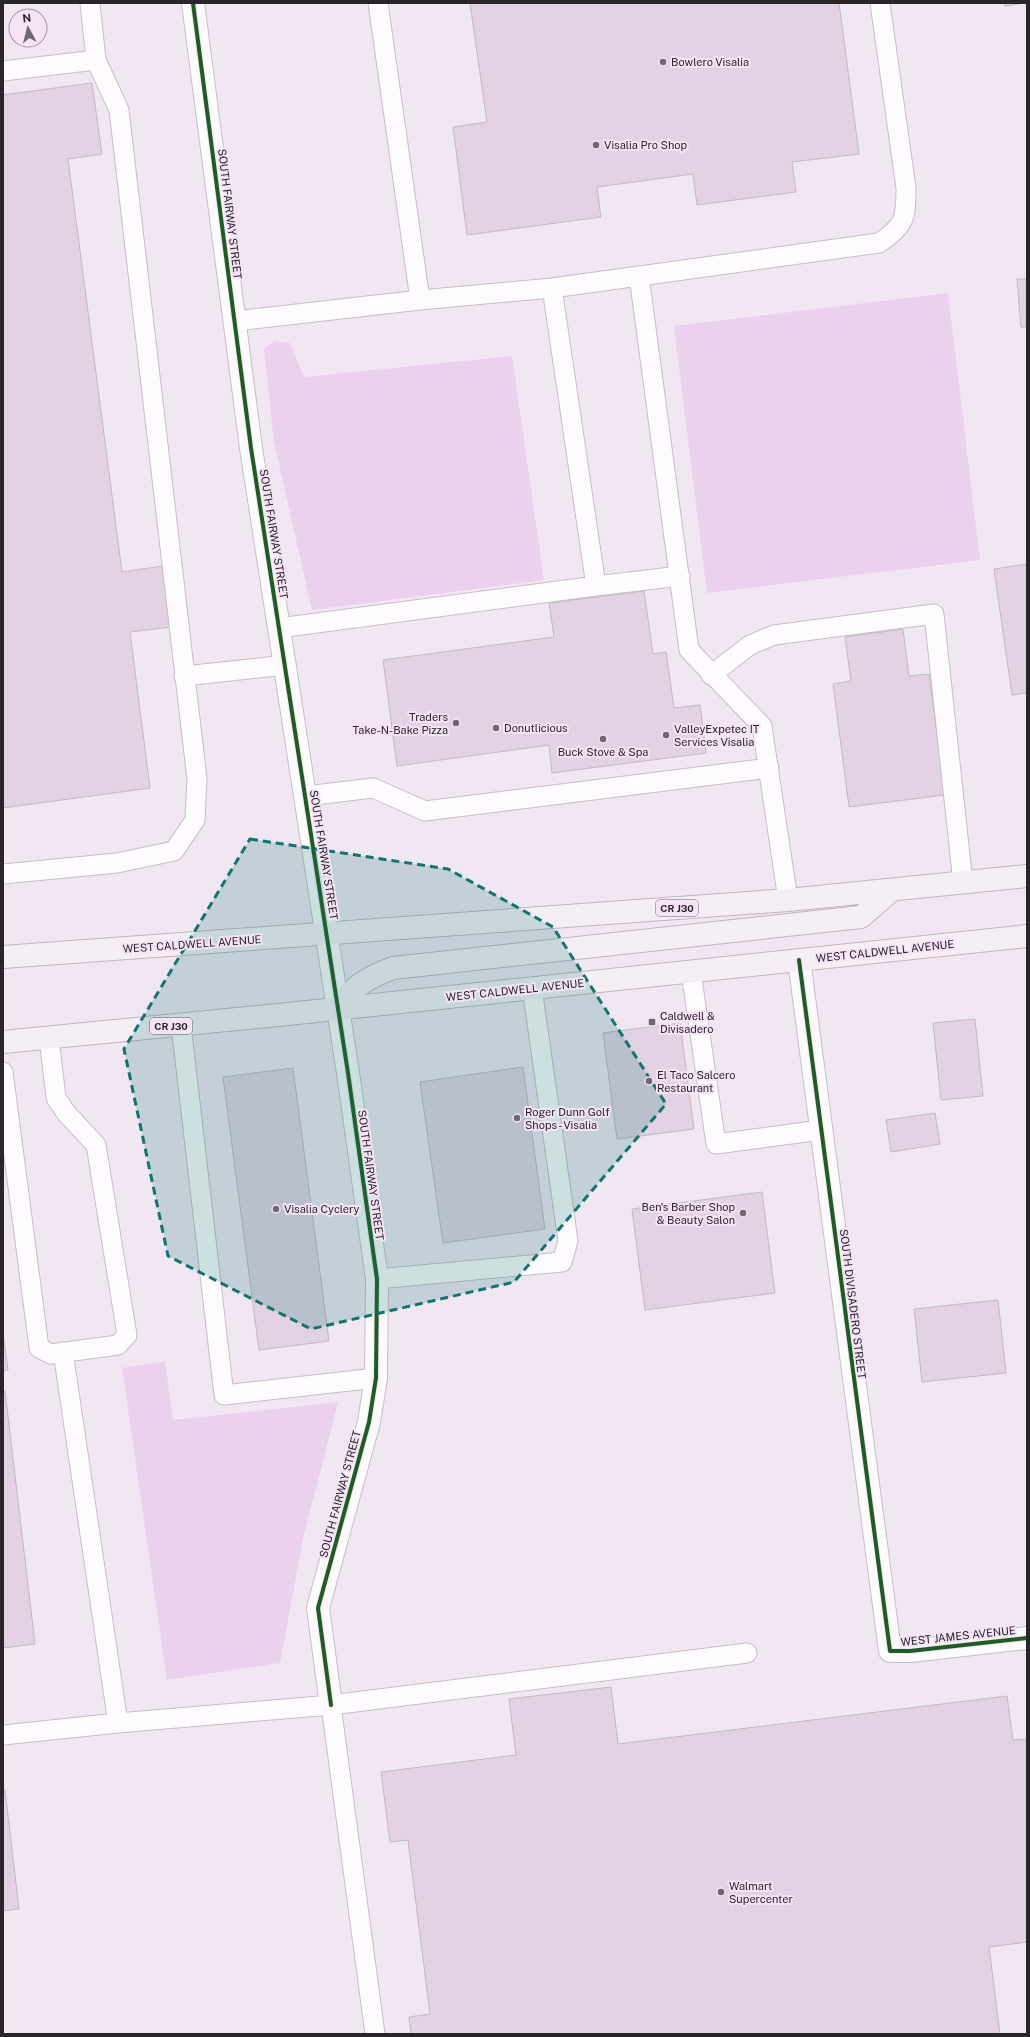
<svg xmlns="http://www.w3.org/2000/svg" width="1030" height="2037" font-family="'Public Sans',sans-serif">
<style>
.green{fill:#ecd1ee}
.building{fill:#e2d2e4;stroke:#c1b9c1}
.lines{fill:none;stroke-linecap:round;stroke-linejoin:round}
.lane-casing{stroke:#c6bec6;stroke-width:21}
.street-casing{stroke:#c6bec6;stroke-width:24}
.primary-casing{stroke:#c1b3c2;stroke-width:24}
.lane{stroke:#fdfbfd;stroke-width:19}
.street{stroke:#fdfbfd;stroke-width:22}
.primary{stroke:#f5eff5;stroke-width:22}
.cycleway-casing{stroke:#f5e3f6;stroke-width:6}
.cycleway{stroke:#1b5e20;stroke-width:4}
.marked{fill:#0f766e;fill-opacity:0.2;stroke:#0f766e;stroke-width:3;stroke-dasharray:8 5;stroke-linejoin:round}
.poi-dot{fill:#706871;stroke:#f5e3f6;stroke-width:1.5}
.labels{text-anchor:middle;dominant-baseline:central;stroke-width:4;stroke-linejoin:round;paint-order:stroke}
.shield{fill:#f5e3f6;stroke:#685d68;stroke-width:1}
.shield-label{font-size:10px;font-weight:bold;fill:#2b242b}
.poi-label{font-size:11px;fill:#2b242b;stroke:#f5e3f6;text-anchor:start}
.street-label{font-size:11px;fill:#2b242b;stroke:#f5e3f6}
</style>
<rect width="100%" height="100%" fill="#f1e7f2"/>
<path class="green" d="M948,293L980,560L707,593L674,326Z
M275,341L290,343L304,377L512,356L544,580L312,610L274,442L264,349Z
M165,1361L173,1420L338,1402L303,1539L280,1663L167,1680L122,1368Z"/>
<path class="building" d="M470,3H839L859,154L792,162L796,192L697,205L693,174L597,187L601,217L467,235L453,127L487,122Z
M1004,3H1025L1005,6Z
M92,83L102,154L68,159L122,572L163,566L171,627L130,632L150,788L3,808V95Z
M1017,279H1027V327H1021Z
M1027,564V693L1012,695L994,569Z
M644,591L653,654L666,652L674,708L700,705L706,753L552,773L549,745L397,766L383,660L554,637L549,603Z
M903,629L909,676L929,674L945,795L849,807L833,684L851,681L845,637Z
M975,1019L983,1096L941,1100L933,1023Z
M680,1023L694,1129L617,1139L603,1033Z
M523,1067L545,1229L443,1243L420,1082Z
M293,1068L329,1341L259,1350L223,1077Z
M935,1113L940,1144L891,1152L886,1120Z
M762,1192L775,1293L645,1310L632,1209Z
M998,1300L1006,1373L922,1382L914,1309Z
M3,1334L8,1370L3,1371Z
M5,1391L35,1644L3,1648V1392Z
M611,1687L618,1744L1007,1696L1013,1740L1027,1739V1942L989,1947L1000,2034H411L409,2017L430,2014L408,1840L390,1842L381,1772L516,1755L509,1699Z
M3,1790H5L19,1909L3,1911Z"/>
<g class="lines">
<defs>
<path id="lane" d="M378,3L420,300
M3,71L96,60
M639,276L689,650L762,726L788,900
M552,288L596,586
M235,321L420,300L552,288L879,243C905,226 906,218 906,188L880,3
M279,628L596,586L680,576
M711,675L750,645L774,635L934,614L963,883
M184,676L286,665
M306,796L373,788L425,811L769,768
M3,874L117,863L174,851L195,820L197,779L119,110L96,60L90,3
M691,972L716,1144L821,1130
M181,1025L224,1395L376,1378
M3,1072L39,1348L51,1354L118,1345L127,1335L96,1145L67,1114L56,1098L49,1038
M377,1279L562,1262L568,1241L532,988
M63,1352L118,1723
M331,1705L375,2034
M3,1735L118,1723L331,1705L747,1653"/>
<path id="street" d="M193,3L251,448L348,1073L377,1279L376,1378L369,1422L318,1608L331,1705
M799,960L890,1651H910L1027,1638"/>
<path id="primary" d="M3,957L788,900L1027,876
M338,1008C353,986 369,977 393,968L861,917L892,890
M3,1042L288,1014L1027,936"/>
</defs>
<use href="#lane" class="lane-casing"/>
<use href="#street" class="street-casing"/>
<use href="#primary" class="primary-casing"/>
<use href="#lane" class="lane"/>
<use href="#street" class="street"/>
<use href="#primary" class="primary"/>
<defs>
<path id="cycleway" d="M193,3L251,448L348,1073L377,1279L376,1378L369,1422L318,1608L331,1705
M799,960L890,1651H910L1027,1638"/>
</defs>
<use href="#cycleway" class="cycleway-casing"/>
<use href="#cycleway" class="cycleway"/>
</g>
<path class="marked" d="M250,839L448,869L553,927L666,1104L514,1282L311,1329L168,1256L124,1049Z"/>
<g class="poi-dot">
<circle cx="663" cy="62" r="4"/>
<circle cx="596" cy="145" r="4"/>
<circle cx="456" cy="723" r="4"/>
<circle cx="496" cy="728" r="4"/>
<circle cx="666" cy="735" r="4"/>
<circle cx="603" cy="739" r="4"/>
<rect x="648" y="1018" width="8" height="8" rx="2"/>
<circle cx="649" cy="1081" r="4"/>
<circle cx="517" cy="1118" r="4"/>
<circle cx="276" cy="1209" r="4"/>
<circle cx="743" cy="1213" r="4"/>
<circle cx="721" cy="1892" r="4"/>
</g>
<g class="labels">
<g class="shield">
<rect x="656" y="900" width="42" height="16" rx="3"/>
<rect x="150" y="1018" width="42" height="16" rx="3"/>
</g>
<g class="shield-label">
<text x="677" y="908">CR J30</text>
<text x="171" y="1026">CR J30</text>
</g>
<g class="poi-label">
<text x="671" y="62">Bowlero Visalia</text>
<text x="604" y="145">Visalia Pro Shop</text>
<text x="448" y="717" text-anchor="end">Traders<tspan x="448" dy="13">Take-N-Bake Pizza</tspan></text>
<text x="504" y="728">Donutlicious</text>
<text x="674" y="729">ValleyExpetec IT<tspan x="674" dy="13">Services Visalia</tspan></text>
<text x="603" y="752" text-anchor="middle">Buck Stove &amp; Spa</text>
<text x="660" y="1016">Caldwell &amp;<tspan x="660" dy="13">Divisadero</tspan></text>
<text x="657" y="1075">El Taco Salcero<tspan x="657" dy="13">Restaurant</tspan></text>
<text x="525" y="1112">Roger Dunn Golf<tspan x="525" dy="13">Shops - Visalia</tspan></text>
<text x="735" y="1207" text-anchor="end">Ben's Barber Shop<tspan x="735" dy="13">&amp; Beauty Salon</tspan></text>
<text x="284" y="1209">Visalia Cyclery</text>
<text x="729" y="1886">Walmart<tspan x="729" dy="13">Supercenter</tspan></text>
</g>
<g class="street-label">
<text transform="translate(230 214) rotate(83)">SOUTH FAIRWAY STREET</text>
<text transform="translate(274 534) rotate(81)">SOUTH FAIRWAY STREET</text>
<text transform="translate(324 855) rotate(81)">SOUTH FAIRWAY STREET</text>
<text transform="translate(192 944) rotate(-4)">WEST CALDWELL AVENUE</text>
<text transform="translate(885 951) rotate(-6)">WEST CALDWELL AVENUE</text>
<text transform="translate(515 990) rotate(-6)">WEST CALDWELL AVENUE</text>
<text transform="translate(371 1175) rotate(82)">SOUTH FAIRWAY STREET</text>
<text transform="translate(853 1304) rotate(83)">SOUTH DIVISADERO STREET</text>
<text transform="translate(340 1494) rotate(-75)">SOUTH FAIRWAY STREET</text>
<text transform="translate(958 1636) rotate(-6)">WEST JAMES AVENUE</text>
</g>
</g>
<rect width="1030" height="2037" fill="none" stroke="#2b242b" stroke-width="8"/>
<g transform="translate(28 28) rotate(353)"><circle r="19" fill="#f5e3f6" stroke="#a497a5"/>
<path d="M0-3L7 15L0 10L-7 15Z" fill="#706871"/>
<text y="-6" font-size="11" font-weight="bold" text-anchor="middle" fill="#2b242b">N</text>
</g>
</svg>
